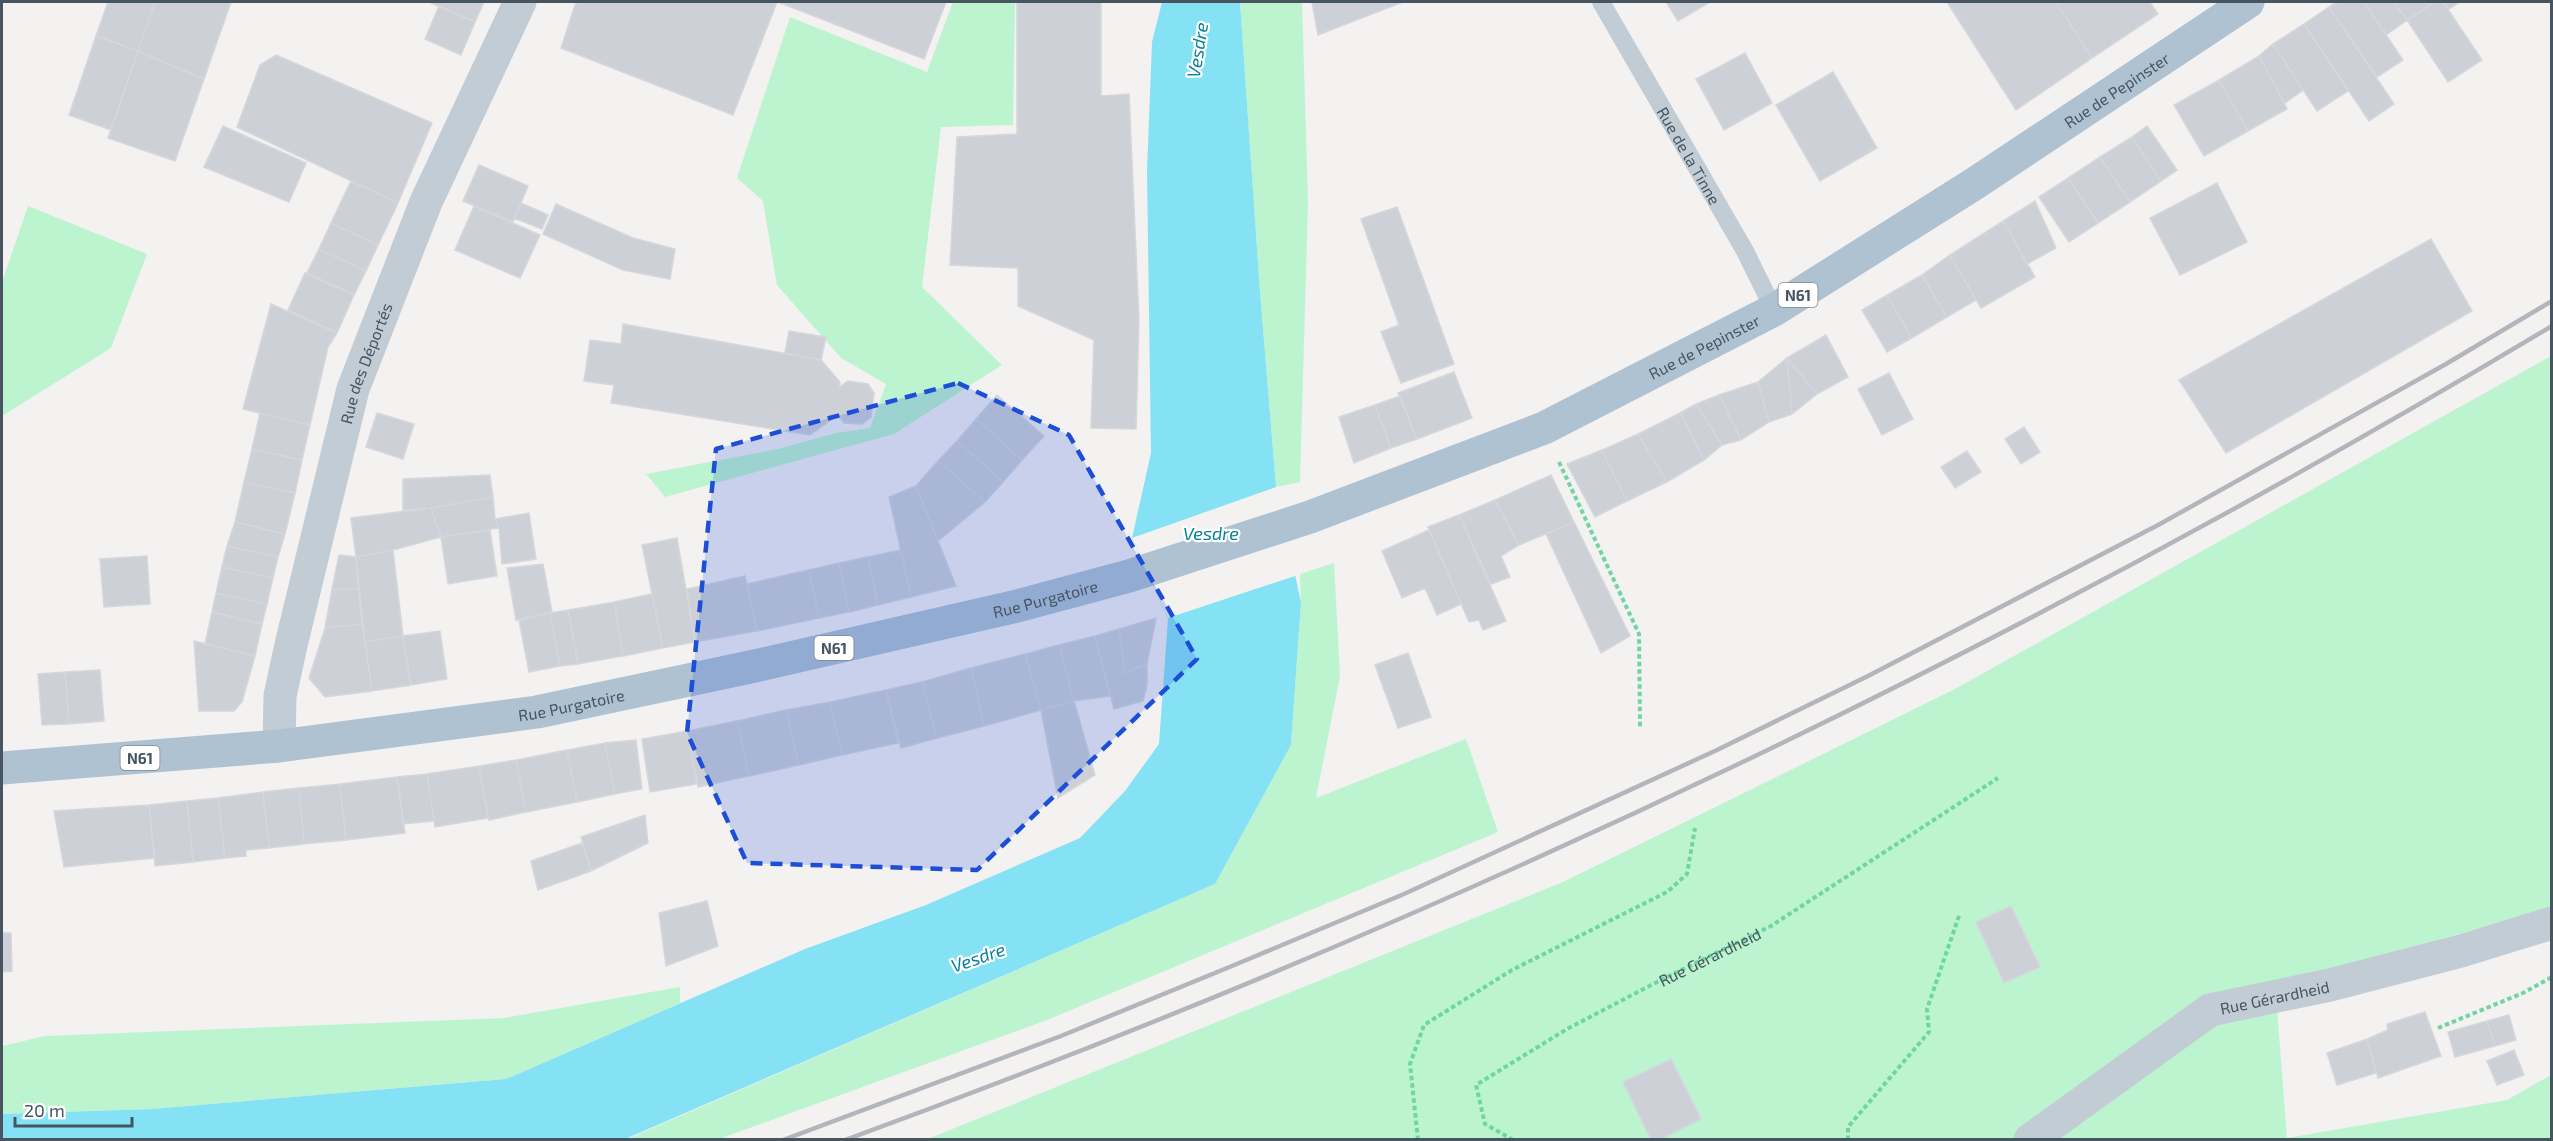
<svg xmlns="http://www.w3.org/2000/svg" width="2553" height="1141" font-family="'Exo 2',sans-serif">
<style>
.green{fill:#bcf4d0}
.water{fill:#85e2f5}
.pier{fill:#f4f1f1}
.building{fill:#cdd0d6;stroke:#d5d7dd;stroke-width:1.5}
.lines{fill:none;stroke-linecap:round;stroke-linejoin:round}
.path{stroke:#70d6a1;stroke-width:4;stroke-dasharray:4.5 3;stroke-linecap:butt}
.service{stroke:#c1ccd4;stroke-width:18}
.minor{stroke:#c1ccd4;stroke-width:33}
.tertiary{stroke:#c1ccd4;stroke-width:33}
.primary{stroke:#aec2d2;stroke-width:33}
.rail{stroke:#b2b6bc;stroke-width:4.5}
.marked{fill:#1d4ed8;fill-opacity:0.2;stroke:#1d4ed8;stroke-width:4.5;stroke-dasharray:12 8;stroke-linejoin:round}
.labels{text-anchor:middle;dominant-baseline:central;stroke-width:4.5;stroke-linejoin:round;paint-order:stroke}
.shield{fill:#fff;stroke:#7e8890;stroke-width:1.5}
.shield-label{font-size:15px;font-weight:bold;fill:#475561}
.street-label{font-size:16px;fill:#475561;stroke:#fff}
.water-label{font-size:18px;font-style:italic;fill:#037f99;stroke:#fff}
</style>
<rect width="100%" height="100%" fill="#f4f1f1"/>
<path class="green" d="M953,2H1015L1013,125L941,127L922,287L1002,365L894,434L665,497L646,474L778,449L836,433L870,428L886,384L841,358L777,285L763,201L737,178L790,17L927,72Z
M1240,2H1302L1308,202L1300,482L1276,487L1260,292Z
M28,206L147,254L111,348L2,416V282Z
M2551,356V907L2356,964L2275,982L2287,1138L2507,1100L2551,1075V1139L925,1140L1563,882L1953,690Z
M1334,563L1340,676L1316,798L1466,739L1498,832L1047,1020L719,1139L625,1140L1215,884L1291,745L1301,602L1300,574Z
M680,987V1003L506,1079L152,1109L2,1114V1046L45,1036L504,1018Z"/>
<path class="water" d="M1162,2H1240L1260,292L1276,487L1301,602L1291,745L1215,884L625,1139L2,1140V1114L152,1109L506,1079L805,949L926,905L1080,838L1125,791L1159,744L1168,619L1132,538L1151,453L1147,171L1152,42Z"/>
<path class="pier" d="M1279,486L1298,575L1168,618L1132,538Z"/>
<path class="building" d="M108,2H155L138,51L96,36Z
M155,2H231L204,79L138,51Z
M429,2H484L475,22Z
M576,2H777L733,115L561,48Z
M778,2H946L924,59Z
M1017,2H1101V96L1129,94L1139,320L1136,429L1091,428L1094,340L1018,306V268L950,265L957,137L1017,134Z
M1312,2H1403L1318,35Z
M1666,2H1710L1678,21Z
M1947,2H2056L2092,58L2016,110Z
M2056,2H2150L2158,14L2092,58Z
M2337,2H2364L2403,60L2377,77L2329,7Z
M2364,2H2394L2407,20L2386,35Z
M2394,2H2435L2407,20Z
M2435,2H2443L2482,60L2448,82L2407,20Z
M2443,2H2460L2449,9Z
M439,6L475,22L461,55L425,39Z
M2329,7L2394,104L2369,121L2304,24Z
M2304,24L2348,91L2317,111L2273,44Z
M96,36L138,51L111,130L69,115Z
M2273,44L2303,90L2285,103L2259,56Z
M138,51L204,79L175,161L108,138Z
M1745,53L1772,103L1724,130L1696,79Z
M276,55L432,123L398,203L237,127L260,65Z
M2259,56L2287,109L2248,131L2219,80Z
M1833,72L1877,148L1820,181L1776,105Z
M2219,80L2248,131L2204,156L2174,105Z
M223,126L306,163L289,202L204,167Z
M2147,126L2177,170L2161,181L2132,137Z
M2132,137L2161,181L2130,202L2100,157Z
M2100,157L2130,202L2098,223L2068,178Z
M479,165L528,186L513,222L463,201Z
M2068,178L2098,223L2069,242L2039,197Z
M351,181L398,203L378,245L331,223Z
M2217,183L2247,242L2180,275L2150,218Z
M2035,201L2056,248L2027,264L2003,221Z
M521,203L548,215L542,229L514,218Z
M556,204L633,238L675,249L670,279L623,270L543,234Z
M474,206L540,235L520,278L455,250Z
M1397,207L1454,364L1401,383L1381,332L1399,325L1361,219Z
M2003,221L2035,277L1981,308L1950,255Z
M331,223L378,245L366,271L319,249Z
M2431,239L2472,311L2226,453L2179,380Z
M319,249L366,271L354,295L307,273Z
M1950,255L1976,300L1947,317L1922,275Z
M305,273L354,295L337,333L288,310Z
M1922,275L1947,317L1912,338L1887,295Z
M1887,295L1912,338L1887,352L1862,310Z
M271,304L337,333L328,347L310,425L243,409Z
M623,324L821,360L840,382L839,387L848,381L868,384L874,393L871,417L862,424L844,423L836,413V416L810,435L611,403L614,385L584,381L590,340L621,344Z
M789,331L826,337L821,360L785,353Z
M1826,335L1848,377L1817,394L1787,358Z
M1787,358L1817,394L1792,414Z
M1787,358L1792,414L1769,422L1758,382Z
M1454,372L1472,418L1417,439L1398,393Z
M1889,373L1913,419L1882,435L1858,389Z
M1758,382L1769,422L1741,440L1719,395Z
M997,395L1044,436L1022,460L976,419Z
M1719,395L1741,440L1722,445L1696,404Z
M1400,396L1417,439L1391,448L1375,405Z
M1696,404L1722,445L1704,460L1680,413Z
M1375,405L1391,448L1354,463L1339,417Z
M260,413L310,425L302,460L252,449Z
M377,413L414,424L403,459L366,447Z
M1680,413L1704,460L1667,482L1638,434Z
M976,419L1022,460L1003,482L957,441Z
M2024,427L2040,452L2021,464L2005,439Z
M1638,434L1667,482L1627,501L1602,450Z
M957,441L1003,482L985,502L938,461Z
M252,449L302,460L295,493L244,482Z
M1602,450L1627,501L1595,517L1567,464Z
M1967,451L1981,472L1955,488L1941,467Z
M938,461L985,502L938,541L916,486Z
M490,475L493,497L431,508L403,510V479Z
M1551,475L1574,522L1519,545L1495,500Z
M244,482L295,493L285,534L235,522Z
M916,486L956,586L911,597L889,497Z
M493,497L495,519L499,528L441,537L431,508Z
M1495,500L1519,545L1501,556L1510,577L1491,584L1459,515Z
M431,508L441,537L393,550L356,557L351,518Z
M529,513L536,559L502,564L499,528L495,519Z
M1459,515L1506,621L1483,630L1479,620L1469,622L1428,527Z
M235,522L285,534L278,557L227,546Z
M1574,522L1630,636L1601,653L1546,534Z
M490,530L497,576L448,584L441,537Z
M1429,530L1461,604L1437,615L1425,588L1402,598L1382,551Z
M677,538L695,642L663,648L642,545Z
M227,546L278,557L273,578L222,567Z
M393,550L403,636L365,642L356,557Z
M901,550L911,597L878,605L868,557Z
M339,555L356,557L358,589H332Z
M147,556L150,604L104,607L100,559Z
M868,557L878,605L849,612L839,563Z
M839,563L849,612L819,618L809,570Z
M543,564L552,612L516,620L507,568Z
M222,567L273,578L267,604L216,593Z
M809,570L819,618L757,631L747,584Z
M745,576L757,631L695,642L687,589Z
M332,589H358L362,624L325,628Z
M216,593L267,604L262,624L212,612Z
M652,594L663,648L623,656L614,602Z
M614,602L623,656L578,664L568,610Z
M568,610L578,664L560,666L550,613Z
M212,612L262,624L255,656L205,644Z
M550,613L560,666L529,672L519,620Z
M1156,618L1147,664L1125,673L1119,629Z
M362,624L372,691L325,697L309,678L325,628Z
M1119,629L1125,673L1147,664V685L1143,701L1114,709L1095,636Z
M440,631L447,679L411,685L403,636Z
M403,636L411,685L372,691L365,642Z
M1095,636L1110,696L1074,701L1059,645Z
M194,641L255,656L242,702L234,711H199Z
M1059,645L1074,701L1041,710L1025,654Z
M1408,653L1431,717L1398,728L1375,665Z
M1025,654L1041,710L984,726L971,668Z
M971,668L984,726L937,738L922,682Z
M100,670L104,721L69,724L65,672Z
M65,672L69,724L42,725L38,674Z
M922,682L937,738L901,748L886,690Z
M886,690L898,743L842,755L830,702Z
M1074,701L1095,775L1058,798L1041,710Z
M830,702L842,755L799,765L786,710Z
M786,710L799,765L749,776L737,721Z
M737,721L749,776L698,787L687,731Z
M687,731L697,784L650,792L642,739Z
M636,740L642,789L615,794L605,743Z
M605,743L615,794L577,802L567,750Z
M567,750L577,802L526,812L516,760Z
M516,760L526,812L489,820L479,766Z
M479,766L488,818L435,827L427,774Z
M427,774L434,821L403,824L397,777Z
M397,777L405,833L346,840L340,784Z
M340,784L346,840L304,844L299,788Z
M299,788L304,844L269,848L263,792Z
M263,792L269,848L246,850V856L225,858L218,798Z
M218,798L225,858L193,862L187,801Z
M187,801L193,862L155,866L149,805Z
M149,805L155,858L64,867L54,811Z
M645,815L648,843L591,871L581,837Z
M582,843L591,871L538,890L531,861Z
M707,901L718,946L666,966L659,913Z
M2011,906L2040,967L2004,983L1976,922Z
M2,933H11L12,971L2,972Z
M2425,1012L2441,1056L2378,1078L2367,1039L2388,1030L2387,1024Z
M2509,1015L2516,1040L2495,1046L2487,1021Z
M2487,1021L2495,1046L2455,1057L2448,1032Z
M2367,1039L2376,1073L2337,1085L2327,1053Z
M2514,1050L2524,1075L2497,1085L2487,1061Z
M1671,1059L1701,1119L1659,1140H1651L1623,1082Z"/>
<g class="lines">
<g class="path">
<path d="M1559,462L1639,634L1640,727"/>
<path d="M2438,1028L2523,993L2552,977"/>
<path d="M1418,1140L1410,1064L1424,1025L1512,970L1667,892L1687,874L1695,828"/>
<path id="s1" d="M1513,1140L1485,1124L1476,1085L1567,1029L1657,982L1771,926L1998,778"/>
<path d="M1848,1140V1127L1929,1032L1927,1009L1960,913"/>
</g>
<path class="service" id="s2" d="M1601,2L1745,251L1774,310"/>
<path class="minor" id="s3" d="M2030,1140L2210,1010L2330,985L2461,951L2552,923"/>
<path class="tertiary" id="s4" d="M279,746L280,696L291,645L353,389L426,202L520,2"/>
<path class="primary" id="s5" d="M2,768L279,746L537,712L755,666L1017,606L1129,576L1310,517L1544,428L1774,310L1974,184L2248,2"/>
<path class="rail" d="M783,1140L1061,1036L1232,966L1404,894L1717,750L1868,676L2160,524L2446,364L2552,301
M845,1140C1438,924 2010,651 2552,326"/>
</g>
<path class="marked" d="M958,383L1069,435L1197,659L977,870L747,863L687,733L716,449Z"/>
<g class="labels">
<g class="shield">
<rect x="1778.5" y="283" width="39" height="24" rx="4.5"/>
<rect x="814.5" y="636" width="39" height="24" rx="4.5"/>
<rect x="120.5" y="746" width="39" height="24" rx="4.5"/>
</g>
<g class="shield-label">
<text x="1798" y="295">N61</text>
<text x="834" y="648">N61</text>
<text x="140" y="758">N61</text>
</g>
<g class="street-label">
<text stroke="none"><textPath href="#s5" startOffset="2252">Rue de Pepinster</textPath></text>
<text stroke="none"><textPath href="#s2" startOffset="177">Rue de la Tinne</textPath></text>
<text stroke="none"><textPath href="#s5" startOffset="1766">Rue de Pepinster</textPath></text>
<text stroke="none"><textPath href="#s4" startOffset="394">Rue des Déportés</textPath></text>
<text stroke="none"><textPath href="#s5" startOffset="1059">Rue Purgatoire</textPath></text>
<text stroke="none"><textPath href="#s5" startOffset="573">Rue Purgatoire</textPath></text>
<text stroke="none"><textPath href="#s1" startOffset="339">Rue Gérardheid</textPath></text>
<text stroke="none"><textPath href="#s3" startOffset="288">Rue Gérardheid</textPath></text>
</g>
<g class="water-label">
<text transform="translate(1197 50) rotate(-81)">Vesdre</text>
<text x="1211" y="533">Vesdre</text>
<text transform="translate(978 957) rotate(-19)">Vesdre</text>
</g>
</g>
<rect width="2553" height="1141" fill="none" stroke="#475561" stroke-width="6"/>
<path d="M15 1117v9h117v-9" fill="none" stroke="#475561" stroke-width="3"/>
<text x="24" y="1117" font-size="18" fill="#475561" stroke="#ffffff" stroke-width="4.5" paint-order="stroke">20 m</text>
</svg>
